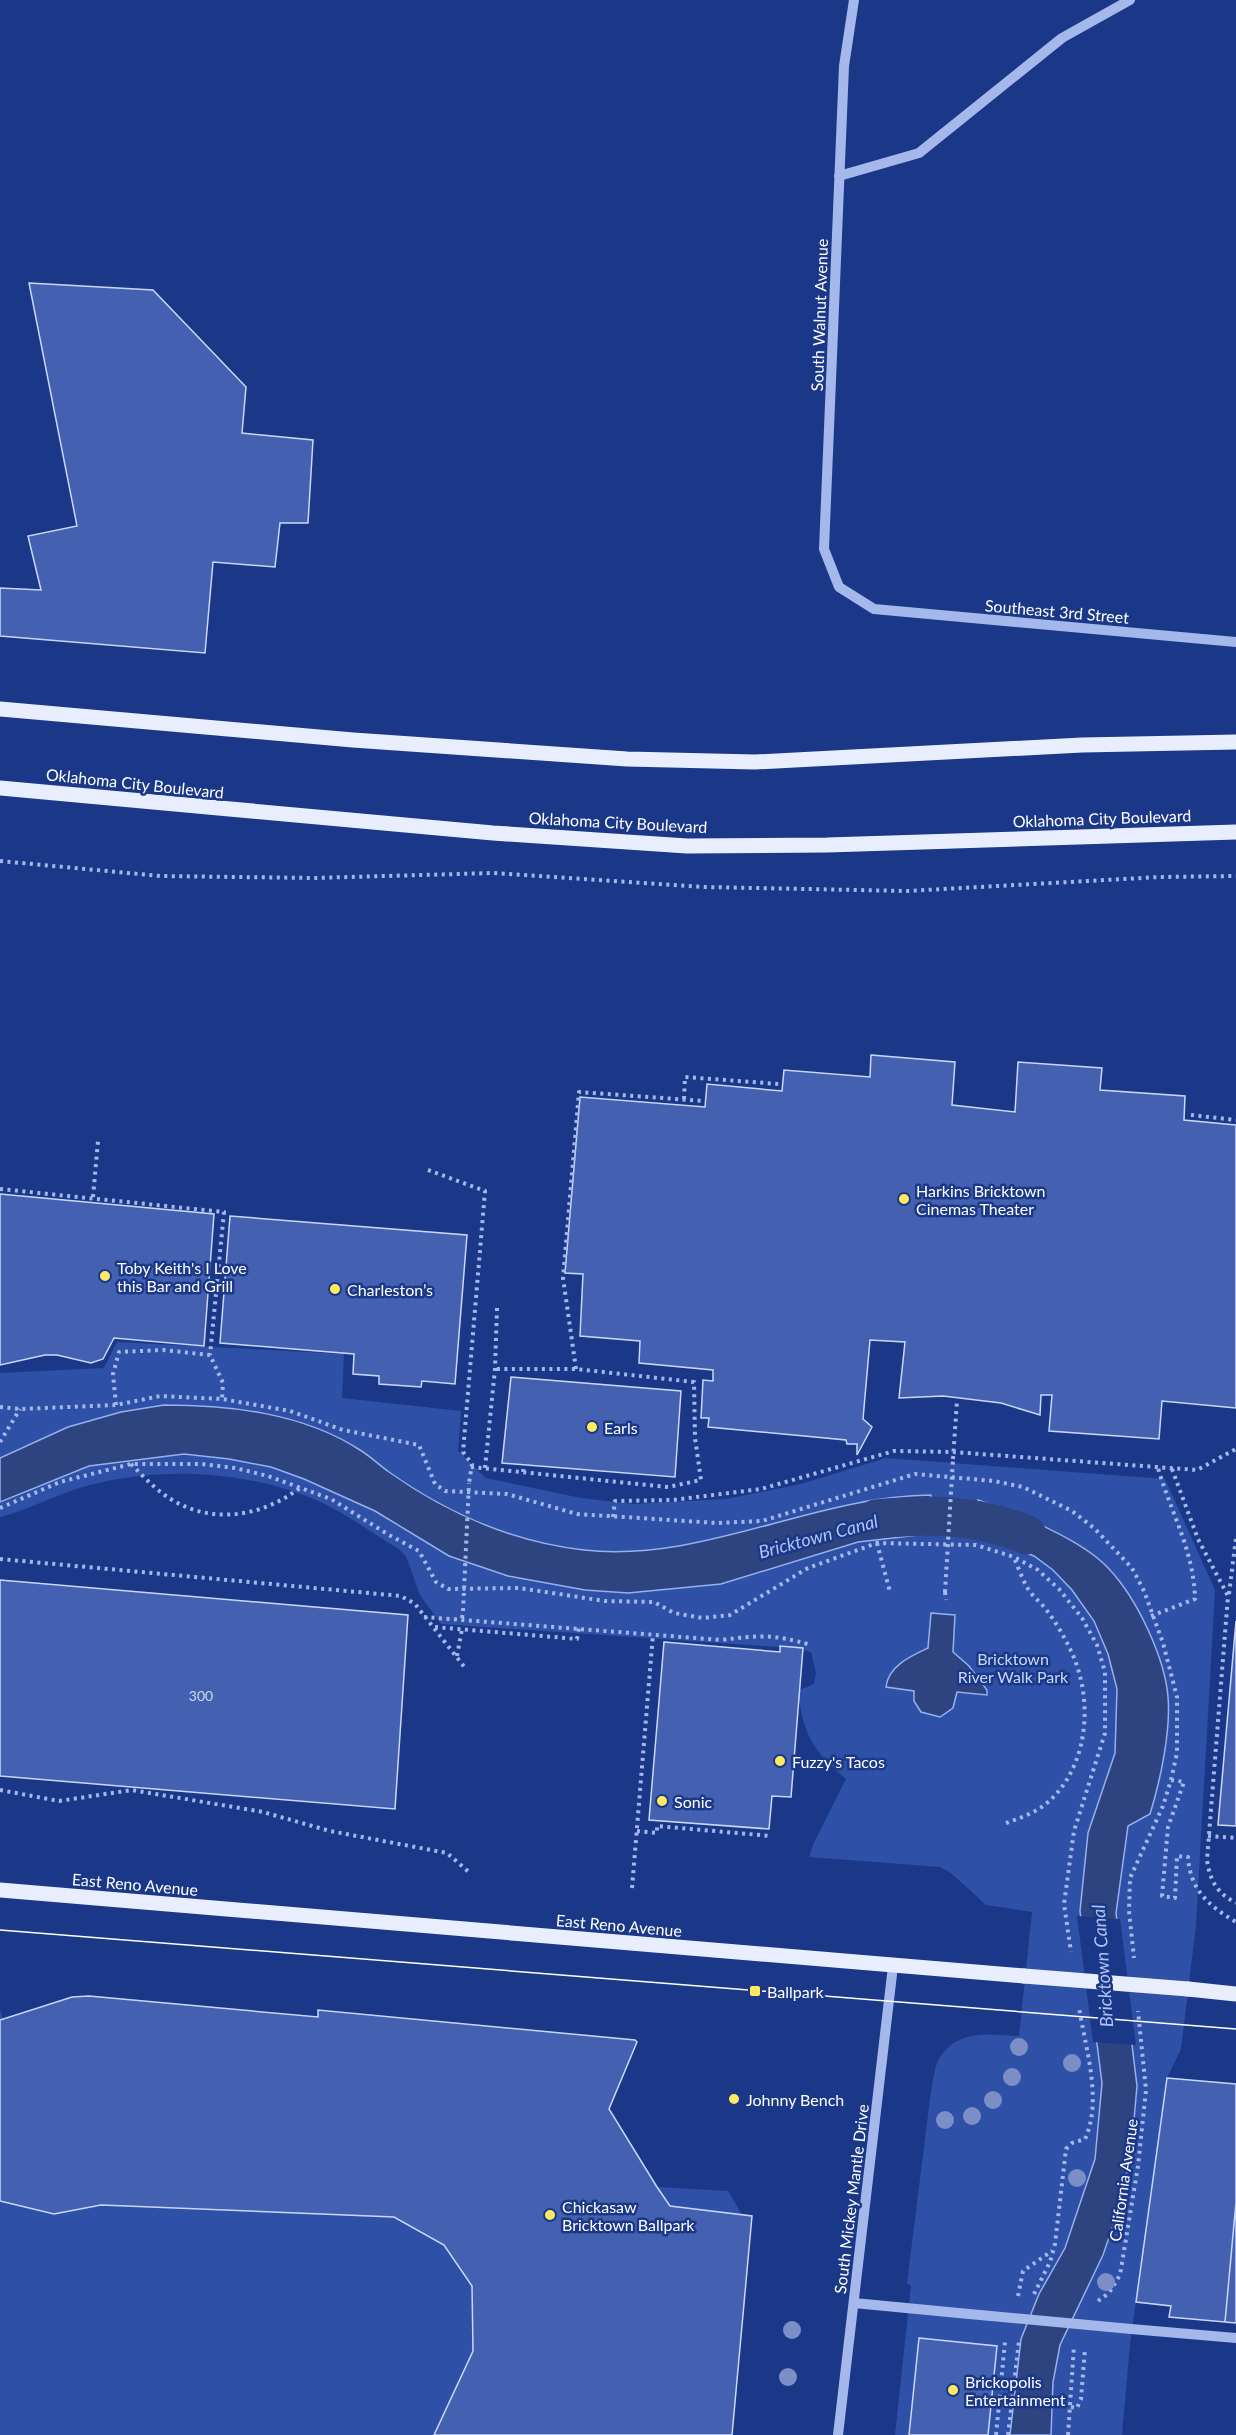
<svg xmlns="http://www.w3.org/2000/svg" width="1236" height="2435" font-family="Lato,sans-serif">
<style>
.green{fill:#2e50a6}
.water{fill:#2e4480;stroke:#97b1ee;stroke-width:1.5}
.pier{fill:#1b3888}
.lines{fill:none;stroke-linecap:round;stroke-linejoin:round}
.canal{stroke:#2e4480;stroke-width:39}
.building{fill:#4461b1;stroke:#c9d7f9;stroke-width:1.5}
.path{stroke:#a4b8ec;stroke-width:4;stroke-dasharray:3 4.5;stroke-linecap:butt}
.minor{stroke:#a4b8ec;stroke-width:10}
.major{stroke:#e9eeff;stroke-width:15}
.tram{stroke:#fff;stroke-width:1.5}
.path-bridge{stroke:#a4b8ec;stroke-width:4;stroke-dasharray:3 4.5;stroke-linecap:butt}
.minor-bridge{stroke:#a4b8ec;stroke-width:10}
.major-bridge{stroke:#e9eeff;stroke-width:15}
.tree{fill:#7b8fc6}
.poi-dot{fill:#feea60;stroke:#1b3888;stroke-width:2}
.labels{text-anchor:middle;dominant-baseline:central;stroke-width:5;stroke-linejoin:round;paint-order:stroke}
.number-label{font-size:14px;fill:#d0d8ec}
.street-label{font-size:16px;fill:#fff;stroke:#1b3888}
.poi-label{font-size:16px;fill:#fff;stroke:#1b3888;text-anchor:start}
.park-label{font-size:16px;fill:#c9d7f9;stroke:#1b3888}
.water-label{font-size:18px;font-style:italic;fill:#afc3f4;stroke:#1b3888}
</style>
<rect width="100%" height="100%" fill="#1b3888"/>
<path class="green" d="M117,1342L344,1354L342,1398L461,1411L458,1451L486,1478L581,1498L633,1504L726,1499L801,1484L886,1458L1165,1479L1215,1590L1196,1925L1181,2049L1167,2078L1130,2344L1122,2435H895L911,2286L907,2283L931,2091C933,2082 934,2068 939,2059C957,2029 988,2034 1019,2036L1032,1912L986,1905L951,1873L940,1867L809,1857L813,1845L846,1779C813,1751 803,1735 798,1691L814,1684L816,1672L811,1652L781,1645L780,1647L441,1624L420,1595L406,1556L400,1550C372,1533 344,1512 314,1499C245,1471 162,1466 90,1485C59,1493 31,1509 0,1517V1373L104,1368Z
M89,1996L317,2017L318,2010L635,2040L637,2042L609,2109L657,2187L728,2191L741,2213L752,2216L732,2435H0V2009L3,2019L72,1997Z"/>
<path class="water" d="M164,1405C230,1405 303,1413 360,1450C370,1456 379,1465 389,1472C447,1513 513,1542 584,1550C704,1563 812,1496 931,1495L927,1534L858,1542L721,1584L628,1593L585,1590L508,1576L449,1556L375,1511L304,1479L271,1467L229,1459L184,1454L89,1466L0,1502V1458L68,1427L121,1412Z
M978,1500C1016,1513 1084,1540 1110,1570C1137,1599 1165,1658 1168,1697C1171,1731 1160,1782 1150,1814L1128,1826L1116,1913L1137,2086L1131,2154L1118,2211L1103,2255L1060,2345L1053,2382L1051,2435H1010L1021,2339L1039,2294L1065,2248L1095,2159L1102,2083L1080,1911L1088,1833L1115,1753L1117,1689L1108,1654L1094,1621L1072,1590L1053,1570L1034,1556L975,1533Z
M931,1613L955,1615L953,1652L969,1666L987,1690V1695L957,1692L953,1708L940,1717L921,1712L914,1701V1691L886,1687C888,1666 911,1656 928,1648Z"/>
<path class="pier" d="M1077,1916L1120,1919L1136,2045L1093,2042Z"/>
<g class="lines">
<path class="canal" d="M876,1519C929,1514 977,1514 1027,1535"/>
</g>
<path class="building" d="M29,283L153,290L246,387L242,433L313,440L308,523H280L275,567L213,562L205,653L0,636V588L41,590L28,536L77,526Z
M871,1055L955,1062L952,1105L1015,1112L1018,1062L1102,1068L1100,1090L1185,1096L1184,1120L1236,1125V1408L1162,1401L1159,1439L1049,1431L1052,1395H1041L1040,1415L1001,1403L943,1396L899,1398L905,1342L870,1340L863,1419L872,1427L857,1455V1444H847L846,1440L708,1427L709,1418H701L703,1380L713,1381V1370L639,1363L640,1341L580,1336L583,1274L565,1273L580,1097L705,1107L707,1084L782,1091L784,1070L870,1077Z
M0,1194L214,1214L204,1346L114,1338L103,1359L91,1363L57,1355H45L0,1365Z
M230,1216L467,1235L455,1384L422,1381L421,1387L379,1384V1376L353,1374L354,1354L220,1343Z
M511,1377L681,1391L675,1477L502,1463Z
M0,1580L408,1615L395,1809L0,1776Z
M1236,1621V1826L1218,1825Z
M664,1642L780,1652V1646L803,1648L791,1797L772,1796L769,1829L649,1820Z
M89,1996L318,2017V2010L635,2040L637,2042L609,2109L657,2187L670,2206L752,2216L732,2435H434L473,2351L472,2286L444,2245L394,2217L101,2205L54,2214L0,2201V2020L72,1997Z
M1167,2078L1236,2084V2202L1225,2322L1169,2317L1171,2306L1136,2302Z
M1236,2202V2323L1225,2322Z
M919,2338L997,2346L988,2435H909Z"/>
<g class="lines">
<path class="path" d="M0,861L160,876L313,878L494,873L704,887L907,891L1159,877L1236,876
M684,1099L685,1077L779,1084
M1191,1115L1236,1120
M428,1170L485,1191L463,1452L472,1464L469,1483
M0,1189L224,1212L210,1355
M93,1197L98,1141
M576,1369L563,1278L579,1092L704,1101
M116,1405L113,1374L119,1352L163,1350L210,1355L223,1383L222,1399
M0,1407L20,1409L116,1405L160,1396L222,1399L290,1411L343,1430L419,1445L435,1484L445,1491L507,1494L577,1514L717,1523L762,1521L915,1474L994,1481L1023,1487L1072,1511L1094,1528L1132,1568L1144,1591L1163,1643L1177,1697V1753L1171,1780L1163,1806L1130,1878L1129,1911L1134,1958
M0,1442L20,1409
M953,1459L957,1401
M131,1464C141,1474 151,1485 162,1493C205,1526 260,1519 301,1487
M471,1467L668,1487L701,1480L695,1438L694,1382L576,1369H495
M485,1468L495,1369L497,1308
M1172,1469L1198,1539L1228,1596L1207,1860C1210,1881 1217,1893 1236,1903
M523,1472L524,1465
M0,1508L60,1482L131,1464H202L235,1468L268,1476L331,1499L389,1535L419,1551L436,1582L448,1589L519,1588L605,1601L654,1602L674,1613L703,1618L730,1615L808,1568L877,1543L976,1545L1014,1557L1038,1570L1059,1589L1082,1618L1097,1645L1105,1672V1733L1074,1831L1064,1904L1071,1952
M613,1517L615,1501L673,1500L761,1489L894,1451L953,1452L1197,1470L1236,1449
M877,1543L890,1592
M0,1559L401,1596L415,1604L466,1669
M945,1592L946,1600
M1229,1594L1236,1538
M1151,1616L1195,1599C1194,1551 1171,1513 1158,1468
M424,1617L721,1640C760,1635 773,1634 811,1645
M462,1618L463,1611
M435,1627L577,1639L579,1628
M457,1656L462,1629
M1171,1780L1184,1782L1168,1827L1162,1896L1175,1898L1177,1856L1188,1857C1190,1890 1209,1906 1236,1922
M0,1790L59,1801L132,1790L263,1812L330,1831L447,1853L470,1873
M1006,1823C1020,1818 1035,1813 1047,1803C1089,1767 1094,1699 1071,1651C1064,1636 1055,1621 1045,1608C1039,1601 1031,1595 1027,1587C1022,1578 1018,1567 1014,1558
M637,1831L657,1833V1826L771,1836
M1208,1836L1236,1838
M632,1888L653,1634
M1034,2294L1050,2262L1055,2244L1066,2149L1072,2143L1085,2139C1103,2100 1085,2047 1079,2007
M1018,2296L1023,2271L1052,2251
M1098,2301L1109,2293L1120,2275L1138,2166L1146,2090L1138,2011
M1071,2407L1077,2408L1081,2399L1085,2349
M996,2435L1005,2342
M1008,2435L1019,2341
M1068,2435L1074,2346"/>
<path class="minor" d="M854,0L844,66L824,549L839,587L874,609L1236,642
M839,176L919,153L1062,38L1130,0
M854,2303L969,2314
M1131,2329L1236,2338
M838,2435L893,1966"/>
<path class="major" d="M0,709L353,740L627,759L755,762L1082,745L1236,742
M0,788L493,833L687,846L827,845L1236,832
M0,1890L1024,1976
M1188,1989L1236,1994"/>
<path class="tram" d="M0,1930L1236,2029"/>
<path class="path-bridge" d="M945,1592L953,1459
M463,1611L469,1483"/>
<path class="minor-bridge" d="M969,2314L1131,2329"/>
<path class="major-bridge" d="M1024,1976L1188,1989"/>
</g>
<g class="tree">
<circle cx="1019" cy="2047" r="9"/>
<circle cx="1072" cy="2063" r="9"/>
<circle cx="1012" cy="2077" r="9"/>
<circle cx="993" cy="2100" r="9"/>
<circle cx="972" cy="2116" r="9"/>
<circle cx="945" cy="2120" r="9"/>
<circle cx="1077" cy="2178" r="9"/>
<circle cx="1106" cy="2282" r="9"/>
<circle cx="792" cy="2330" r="9"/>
<circle cx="788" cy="2377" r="9"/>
</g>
<g class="poi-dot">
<circle cx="904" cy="1199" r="6"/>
<circle cx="105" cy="1276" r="6"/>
<circle cx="335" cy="1289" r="6"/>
<circle cx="592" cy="1427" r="6"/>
<circle cx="780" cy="1761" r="6"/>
<circle cx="662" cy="1801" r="6"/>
<rect x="749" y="1985" width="12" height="12" rx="3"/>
<circle cx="734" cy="2099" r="6"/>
<circle cx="550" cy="2215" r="6"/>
<circle cx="953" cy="2390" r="6"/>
</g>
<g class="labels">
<g class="number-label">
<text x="201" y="1695">300</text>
</g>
<g class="street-label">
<text transform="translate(819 315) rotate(-88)">South Walnut Avenue</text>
<text transform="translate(1057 611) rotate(5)">Southeast 3rd Street</text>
<text transform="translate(135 783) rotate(6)">Oklahoma City Boulevard</text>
<text transform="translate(1102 818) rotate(-2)">Oklahoma City Boulevard</text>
<text transform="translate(618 822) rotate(3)">Oklahoma City Boulevard</text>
<text transform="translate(135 1884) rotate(5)">East Reno Avenue</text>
<text transform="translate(619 1925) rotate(5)">East Reno Avenue</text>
<text transform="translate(1123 2180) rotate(-82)">California Avenue</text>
<text transform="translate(851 2199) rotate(-83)">South Mickey Mantle Drive</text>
</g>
<g class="poi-label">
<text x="916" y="1190">Harkins Bricktown<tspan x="916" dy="18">Cinemas Theater</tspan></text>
<text x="117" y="1267">Toby Keith's I Love<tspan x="117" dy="18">this Bar and Grill</tspan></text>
<text x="347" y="1289">Charleston’s</text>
<text x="604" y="1427">Earls</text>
<text x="792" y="1761">Fuzzy's Tacos</text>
<text x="674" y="1801">Sonic</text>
<text x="767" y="1991">Ballpark</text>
<text x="746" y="2099">Johnny Bench</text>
<text x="562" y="2206">Chickasaw<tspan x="562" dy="18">Bricktown Ballpark</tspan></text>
<text x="965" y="2381">Brickopolis<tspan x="965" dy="18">Entertainment</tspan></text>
</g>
<g class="park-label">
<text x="1013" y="1658">Bricktown<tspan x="1013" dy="18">River Walk Park</tspan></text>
</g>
<g class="water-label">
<text transform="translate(818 1536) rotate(-15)">Bricktown Canal</text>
<text transform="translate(1102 1966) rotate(-94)">Bricktown Canal</text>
</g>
</g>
</svg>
